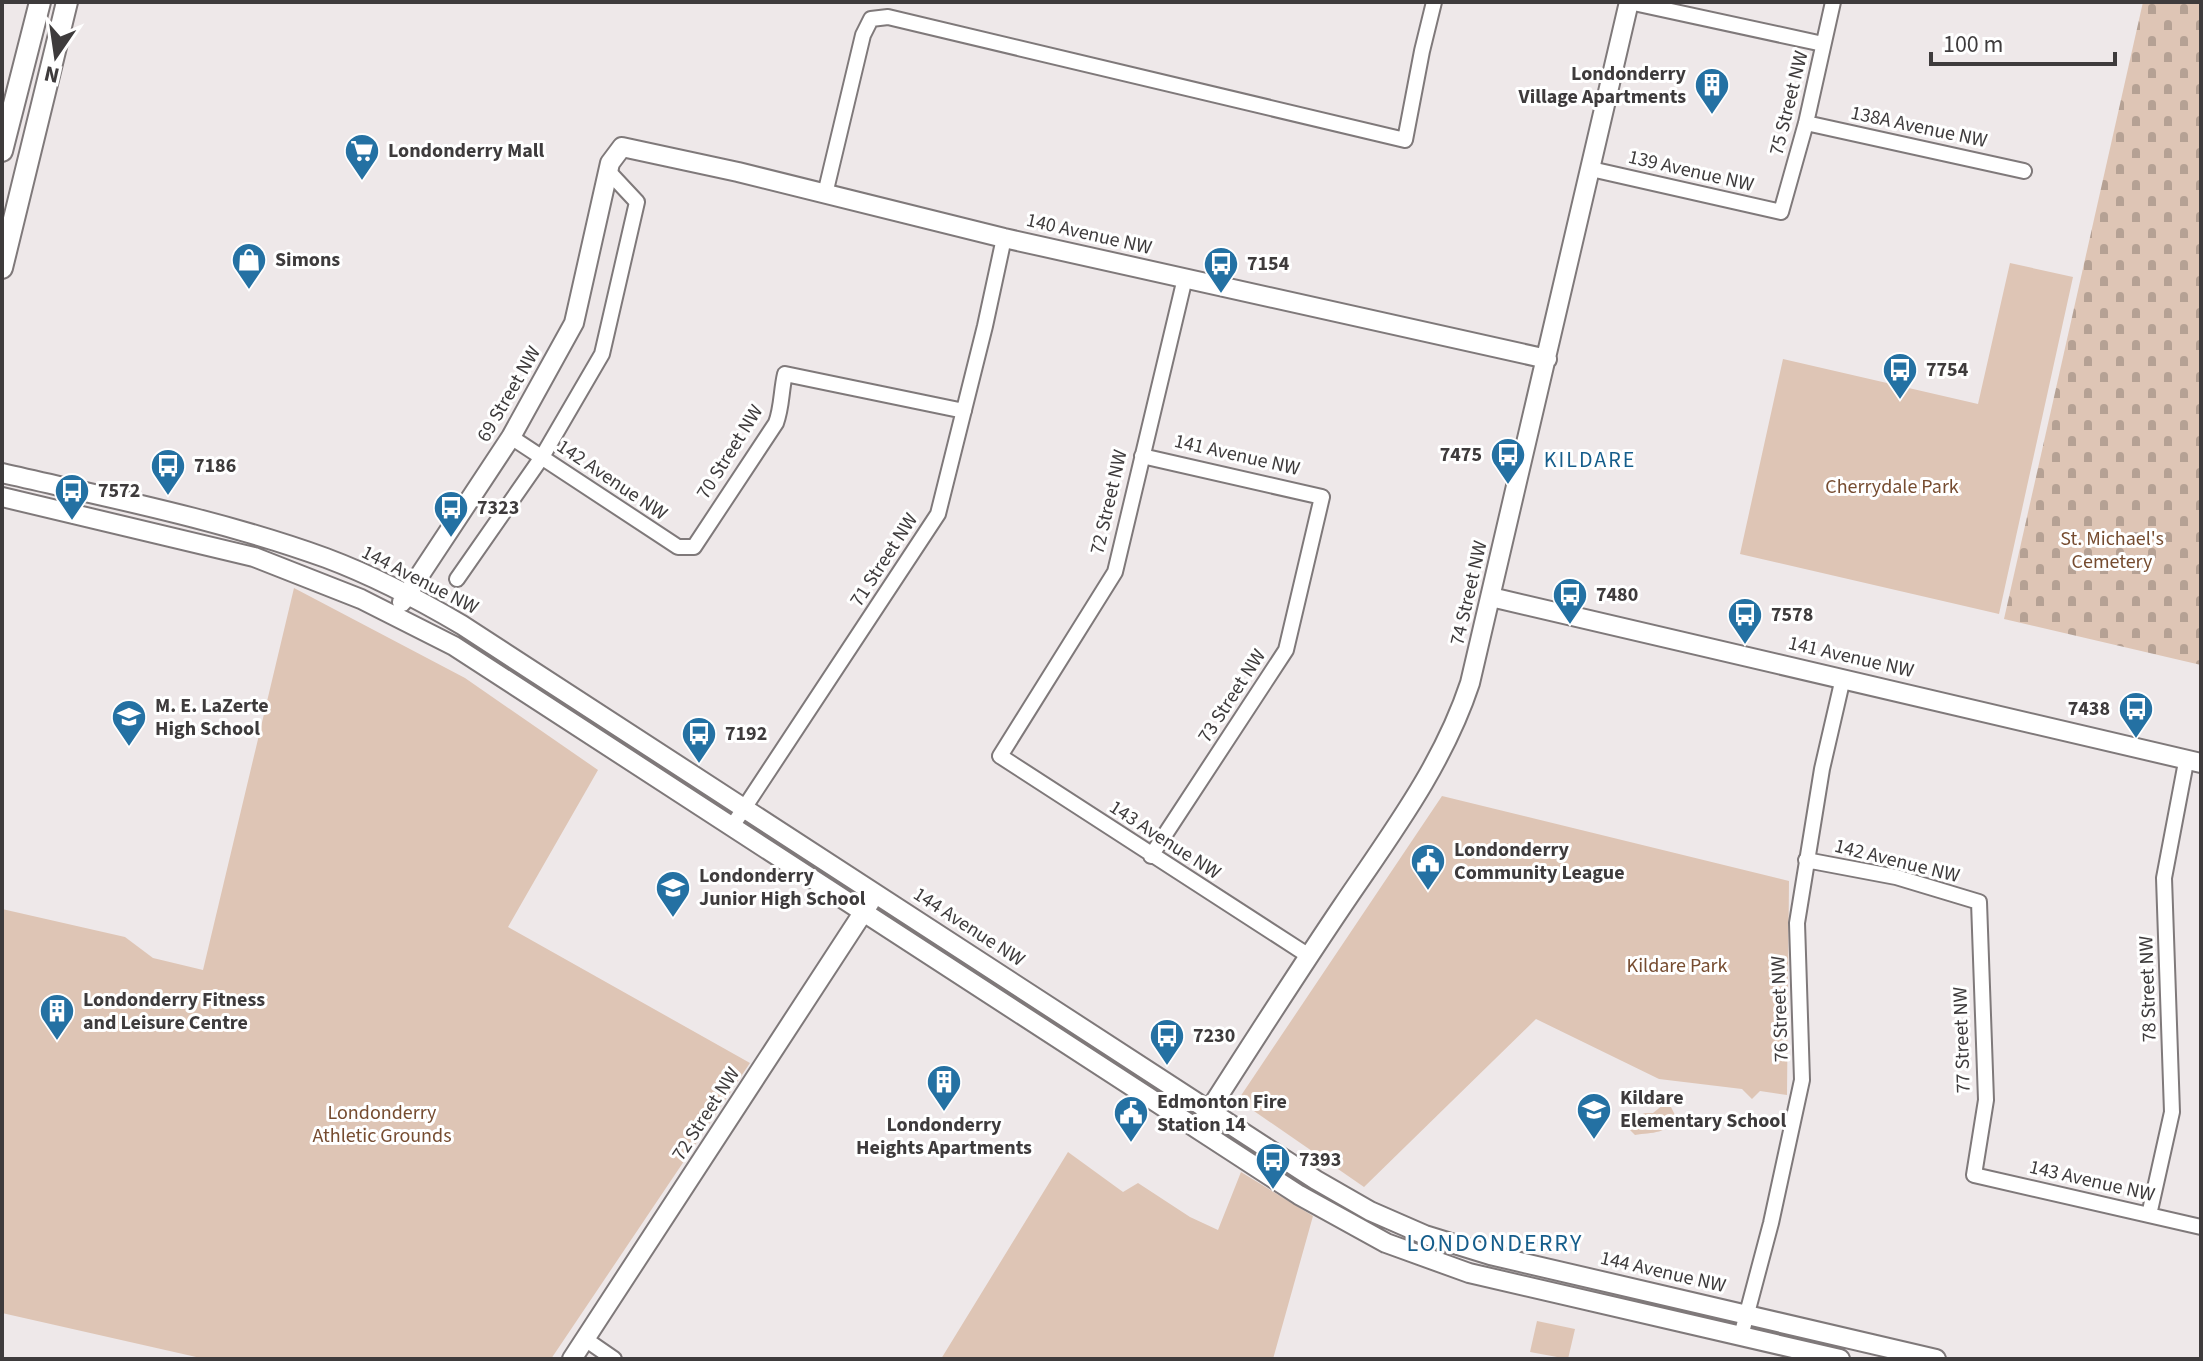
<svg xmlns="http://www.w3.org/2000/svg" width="2203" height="1361" font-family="'Source Sans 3',sans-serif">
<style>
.cemetery{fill:url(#cemetery-stones)}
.park{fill:#dec5b5}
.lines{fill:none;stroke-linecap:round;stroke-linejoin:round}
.minor-casing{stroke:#7f797a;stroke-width:18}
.tertiary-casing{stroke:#7f797a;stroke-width:22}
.secondary-casing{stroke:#7f797a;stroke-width:24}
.minor{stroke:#fff;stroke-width:14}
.tertiary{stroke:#fff;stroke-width:18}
.secondary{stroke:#fff;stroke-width:20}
.labels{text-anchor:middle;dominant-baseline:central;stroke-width:6;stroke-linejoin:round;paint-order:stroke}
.poi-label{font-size:20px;font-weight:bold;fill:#3e3b3c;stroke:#fff;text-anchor:start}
.street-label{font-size:20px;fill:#3e3b3c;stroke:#fff}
.park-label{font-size:20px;fill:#764c30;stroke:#fff}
.neighbourhood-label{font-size:22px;letter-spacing:2px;fill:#155d8b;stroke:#fff}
.quarter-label{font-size:24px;letter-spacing:2px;fill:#155d8b;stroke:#fff}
</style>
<defs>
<pattern id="cemetery-stones" width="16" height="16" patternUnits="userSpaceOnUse" patternTransform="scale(2)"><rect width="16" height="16" fill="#dec5b5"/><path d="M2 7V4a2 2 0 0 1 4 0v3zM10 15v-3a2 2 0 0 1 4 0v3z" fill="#b5a194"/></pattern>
</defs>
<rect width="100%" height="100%" fill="#eee8e9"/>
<path class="cemetery" d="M2143,2H2201V665L2004,619Z"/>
<path class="park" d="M2010,263L2073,277L1999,614L1740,554L1783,359L1978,404Z
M294,588L465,678L598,770L508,927L750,1063L551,1359H205L2,1313V909L125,937L153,958L203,970Z
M1442,796L1789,881L1787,1095L1760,1091L1752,1099L1742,1089L1659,1079L1536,1019L1364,1187L1238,1100Z
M1663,1105L1671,1107L1675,1115C1669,1135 1652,1132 1635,1135L1630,1130L1627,1120L1645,1113H1653Z
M1068,1152L1123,1192L1138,1183L1190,1217L1218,1230L1241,1172L1313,1216L1273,1359H941Z
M1537,1321L1575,1329L1568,1359L1530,1352Z"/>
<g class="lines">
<defs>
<path id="minor" d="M1629,2L1823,44
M1806,123L2024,171
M1591,169L1781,212L1806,123L1833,2
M825,194L863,35L871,19L888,17L1405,140L1422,51L1434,2
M1185,278L1115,572L1000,756L1309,956
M511,437L678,547H694L776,423C782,407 781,391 785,374L964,411
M1142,456L1322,497L1286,650L1151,856
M457,579L542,457L602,354L637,202L608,171
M733,825L938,514L985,326L1004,238
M1806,860L1896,877L1979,902L1986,1100L1974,1175L2201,1227
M2149,1215L2172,1112L2164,878L2186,762
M1741,1336L1771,1223L1802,1080L1797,923L1822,769L1843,678
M585,1339L614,1359"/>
<path id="tertiary" d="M2,473C110,498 221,520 326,558C374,576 418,599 462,625L1316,1180L1370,1211L1425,1235L1490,1255L1936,1359
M2,497L254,557L361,599L454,646L1299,1195L1386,1243L1469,1273L1840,1359
M1491,597L2201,763
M402,602L511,437L574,323L610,163L622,147L738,172L1004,238L1547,359
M1203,1120C1249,1048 1295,976 1343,905C1391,834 1443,765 1470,683L1629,2
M572,1359L870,902"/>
<path id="secondary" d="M2,151L40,2
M2,268L67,2"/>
</defs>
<use href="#minor" class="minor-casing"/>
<use href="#tertiary" class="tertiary-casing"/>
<use href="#secondary" class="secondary-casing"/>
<use href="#minor" class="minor"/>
<use href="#tertiary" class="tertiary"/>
<use href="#secondary" class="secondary"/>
</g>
<defs>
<symbol id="building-pin" viewBox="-11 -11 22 30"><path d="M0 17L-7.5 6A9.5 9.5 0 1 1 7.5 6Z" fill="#2471a3" stroke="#fff"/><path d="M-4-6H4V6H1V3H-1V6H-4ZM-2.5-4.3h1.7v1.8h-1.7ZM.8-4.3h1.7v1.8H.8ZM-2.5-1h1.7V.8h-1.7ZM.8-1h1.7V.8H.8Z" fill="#fff"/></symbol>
<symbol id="supermarket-pin" viewBox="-11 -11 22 30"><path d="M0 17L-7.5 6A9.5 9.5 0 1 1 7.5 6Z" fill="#2471a3" stroke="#fff"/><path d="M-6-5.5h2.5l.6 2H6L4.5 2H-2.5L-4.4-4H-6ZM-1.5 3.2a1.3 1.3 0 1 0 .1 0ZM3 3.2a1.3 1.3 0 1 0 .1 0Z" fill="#fff"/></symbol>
<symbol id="shop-pin" viewBox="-11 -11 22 30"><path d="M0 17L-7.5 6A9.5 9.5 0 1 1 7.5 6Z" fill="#2471a3" stroke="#fff"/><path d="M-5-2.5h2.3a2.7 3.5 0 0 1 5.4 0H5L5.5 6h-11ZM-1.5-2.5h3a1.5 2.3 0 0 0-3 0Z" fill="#fff"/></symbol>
<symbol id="bus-pin" viewBox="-11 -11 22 30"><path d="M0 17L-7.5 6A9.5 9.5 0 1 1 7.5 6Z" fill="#2471a3" stroke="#fff"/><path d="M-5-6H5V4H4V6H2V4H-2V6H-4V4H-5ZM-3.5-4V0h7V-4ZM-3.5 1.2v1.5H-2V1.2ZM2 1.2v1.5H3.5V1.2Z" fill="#fff"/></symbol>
<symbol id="school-pin" viewBox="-11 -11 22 30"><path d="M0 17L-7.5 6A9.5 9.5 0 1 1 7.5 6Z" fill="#2471a3" stroke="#fff"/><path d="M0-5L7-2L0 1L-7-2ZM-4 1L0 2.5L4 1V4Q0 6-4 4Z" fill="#fff"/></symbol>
<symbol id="civic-pin" viewBox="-11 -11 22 30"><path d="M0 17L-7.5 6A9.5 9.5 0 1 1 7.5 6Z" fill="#2471a3" stroke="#fff"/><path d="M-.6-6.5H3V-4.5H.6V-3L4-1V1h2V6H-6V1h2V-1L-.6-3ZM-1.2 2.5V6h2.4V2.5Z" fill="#fff"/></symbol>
</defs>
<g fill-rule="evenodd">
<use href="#building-pin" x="1692" y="65" width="40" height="54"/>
<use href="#supermarket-pin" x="342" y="131" width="40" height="54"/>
<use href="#shop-pin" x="229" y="240" width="40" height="54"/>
<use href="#bus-pin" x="1201" y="244" width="40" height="54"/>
<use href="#bus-pin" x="1880" y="350" width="40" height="54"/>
<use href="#bus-pin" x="1488" y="435" width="40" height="54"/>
<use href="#bus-pin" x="148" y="446" width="40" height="54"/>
<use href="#bus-pin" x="52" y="471" width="40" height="54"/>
<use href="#bus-pin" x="431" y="488" width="40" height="54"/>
<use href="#bus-pin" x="1550" y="575" width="40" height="54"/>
<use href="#bus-pin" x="1725" y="595" width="40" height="54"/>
<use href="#bus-pin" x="2116" y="689" width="40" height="54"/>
<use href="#school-pin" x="109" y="697" width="40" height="54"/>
<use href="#bus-pin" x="679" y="714" width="40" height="54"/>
<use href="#civic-pin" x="1408" y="841" width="40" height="54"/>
<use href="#school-pin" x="653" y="868" width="40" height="54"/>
<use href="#building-pin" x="37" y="991" width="40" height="54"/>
<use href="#bus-pin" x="1147" y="1016" width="40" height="54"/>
<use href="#building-pin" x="924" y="1062" width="40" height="54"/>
<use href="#school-pin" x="1574" y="1090" width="40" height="54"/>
<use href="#civic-pin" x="1111" y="1093" width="40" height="54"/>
<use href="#bus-pin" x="1253" y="1140" width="40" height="54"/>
</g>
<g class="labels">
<g class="poi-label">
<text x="1686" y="74" text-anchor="end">Londonderry<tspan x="1686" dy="23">Village Apartments</tspan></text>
<text x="388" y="151">Londonderry Mall</text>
<text x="275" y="260">Simons</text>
<text x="1247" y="264">7154</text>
<text x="1926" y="370">7754</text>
<text x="1482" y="455" text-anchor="end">7475</text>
<text x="194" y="466">7186</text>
<text x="98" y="491">7572</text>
<text x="477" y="508">7323</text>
<text x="1596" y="595">7480</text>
<text x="1771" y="615">7578</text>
<text x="155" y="706">M. E. LaZerte<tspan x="155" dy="23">High School</tspan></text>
<text x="2110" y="709" text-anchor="end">7438</text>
<text x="725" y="734">7192</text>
<text x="1454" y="850">Londonderry<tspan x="1454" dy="23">Community League</tspan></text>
<text x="699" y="876">Londonderry<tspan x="699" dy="23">Junior High School</tspan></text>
<text x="83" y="1000">Londonderry Fitness<tspan x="83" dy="23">and Leisure Centre</tspan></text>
<text x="1193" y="1036">7230</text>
<text x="1620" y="1098">Kildare<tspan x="1620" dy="23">Elementary School</tspan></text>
<text x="1157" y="1102">Edmonton Fire<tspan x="1157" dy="23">Station 14</tspan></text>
<text x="944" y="1125" text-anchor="middle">Londonderry<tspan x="944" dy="23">Heights Apartments</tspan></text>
<text x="1299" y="1160">7393</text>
</g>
<g class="street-label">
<text transform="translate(1789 103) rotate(-76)">75 Street NW</text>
<text transform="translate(1919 127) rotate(12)">138A Avenue NW</text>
<text transform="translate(1691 171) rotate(13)">139 Avenue NW</text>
<text transform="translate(1089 234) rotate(13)">140 Avenue NW</text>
<text transform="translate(509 394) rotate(-60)">69 Street NW</text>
<text transform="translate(730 452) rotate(-58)">70 Street NW</text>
<text transform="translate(1237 455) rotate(13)">141 Avenue NW</text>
<text transform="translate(612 480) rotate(34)">142 Avenue NW</text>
<text transform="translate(1109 502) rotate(-77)">72 Street NW</text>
<text transform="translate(884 560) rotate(-57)">71 Street NW</text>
<text transform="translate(420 580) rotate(27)">144 Avenue NW</text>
<text transform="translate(1469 593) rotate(-77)">74 Street NW</text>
<text transform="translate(1851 657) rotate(13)">141 Avenue NW</text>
<text transform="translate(1232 696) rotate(-57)">73 Street NW</text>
<text transform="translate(1165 840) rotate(33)">143 Avenue NW</text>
<text transform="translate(1897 861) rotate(14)">142 Avenue NW</text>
<text transform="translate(969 927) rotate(33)">144 Avenue NW</text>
<text transform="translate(2148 989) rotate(-92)">78 Street NW</text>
<text transform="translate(1780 1009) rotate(-92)">76 Street NW</text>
<text transform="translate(1962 1040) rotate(-92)">77 Street NW</text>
<text transform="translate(706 1114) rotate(-57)">72 Street NW</text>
<text transform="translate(2092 1181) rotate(13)">143 Avenue NW</text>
<text transform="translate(1663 1272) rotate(13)">144 Avenue NW</text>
</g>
<g class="park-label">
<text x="1892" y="487">Cherrydale Park</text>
<text x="2112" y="539">St. Michael's<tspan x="2112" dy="23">Cemetery</tspan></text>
<text x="1677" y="966">Kildare Park</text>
<text x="382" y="1113">Londonderry<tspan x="382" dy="23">Athletic Grounds</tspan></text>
</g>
<g class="neighbourhood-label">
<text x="1590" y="460">KILDARE</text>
</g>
<g class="quarter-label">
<text x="1495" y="1243">LONDONDERRY</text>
</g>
</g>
<rect width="2203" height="1361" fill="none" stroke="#3e3b3c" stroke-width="8"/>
<g transform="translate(56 56) rotate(193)" stroke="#ffffff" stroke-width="6" paint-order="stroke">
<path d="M0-6L14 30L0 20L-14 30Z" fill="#3e3b3c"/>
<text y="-12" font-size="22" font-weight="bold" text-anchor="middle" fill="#3e3b3c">N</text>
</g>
<path d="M1931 52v12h184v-12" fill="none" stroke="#3e3b3c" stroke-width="4"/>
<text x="1943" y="52" font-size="24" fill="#3e3b3c" stroke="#ffffff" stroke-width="6" paint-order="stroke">100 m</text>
</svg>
